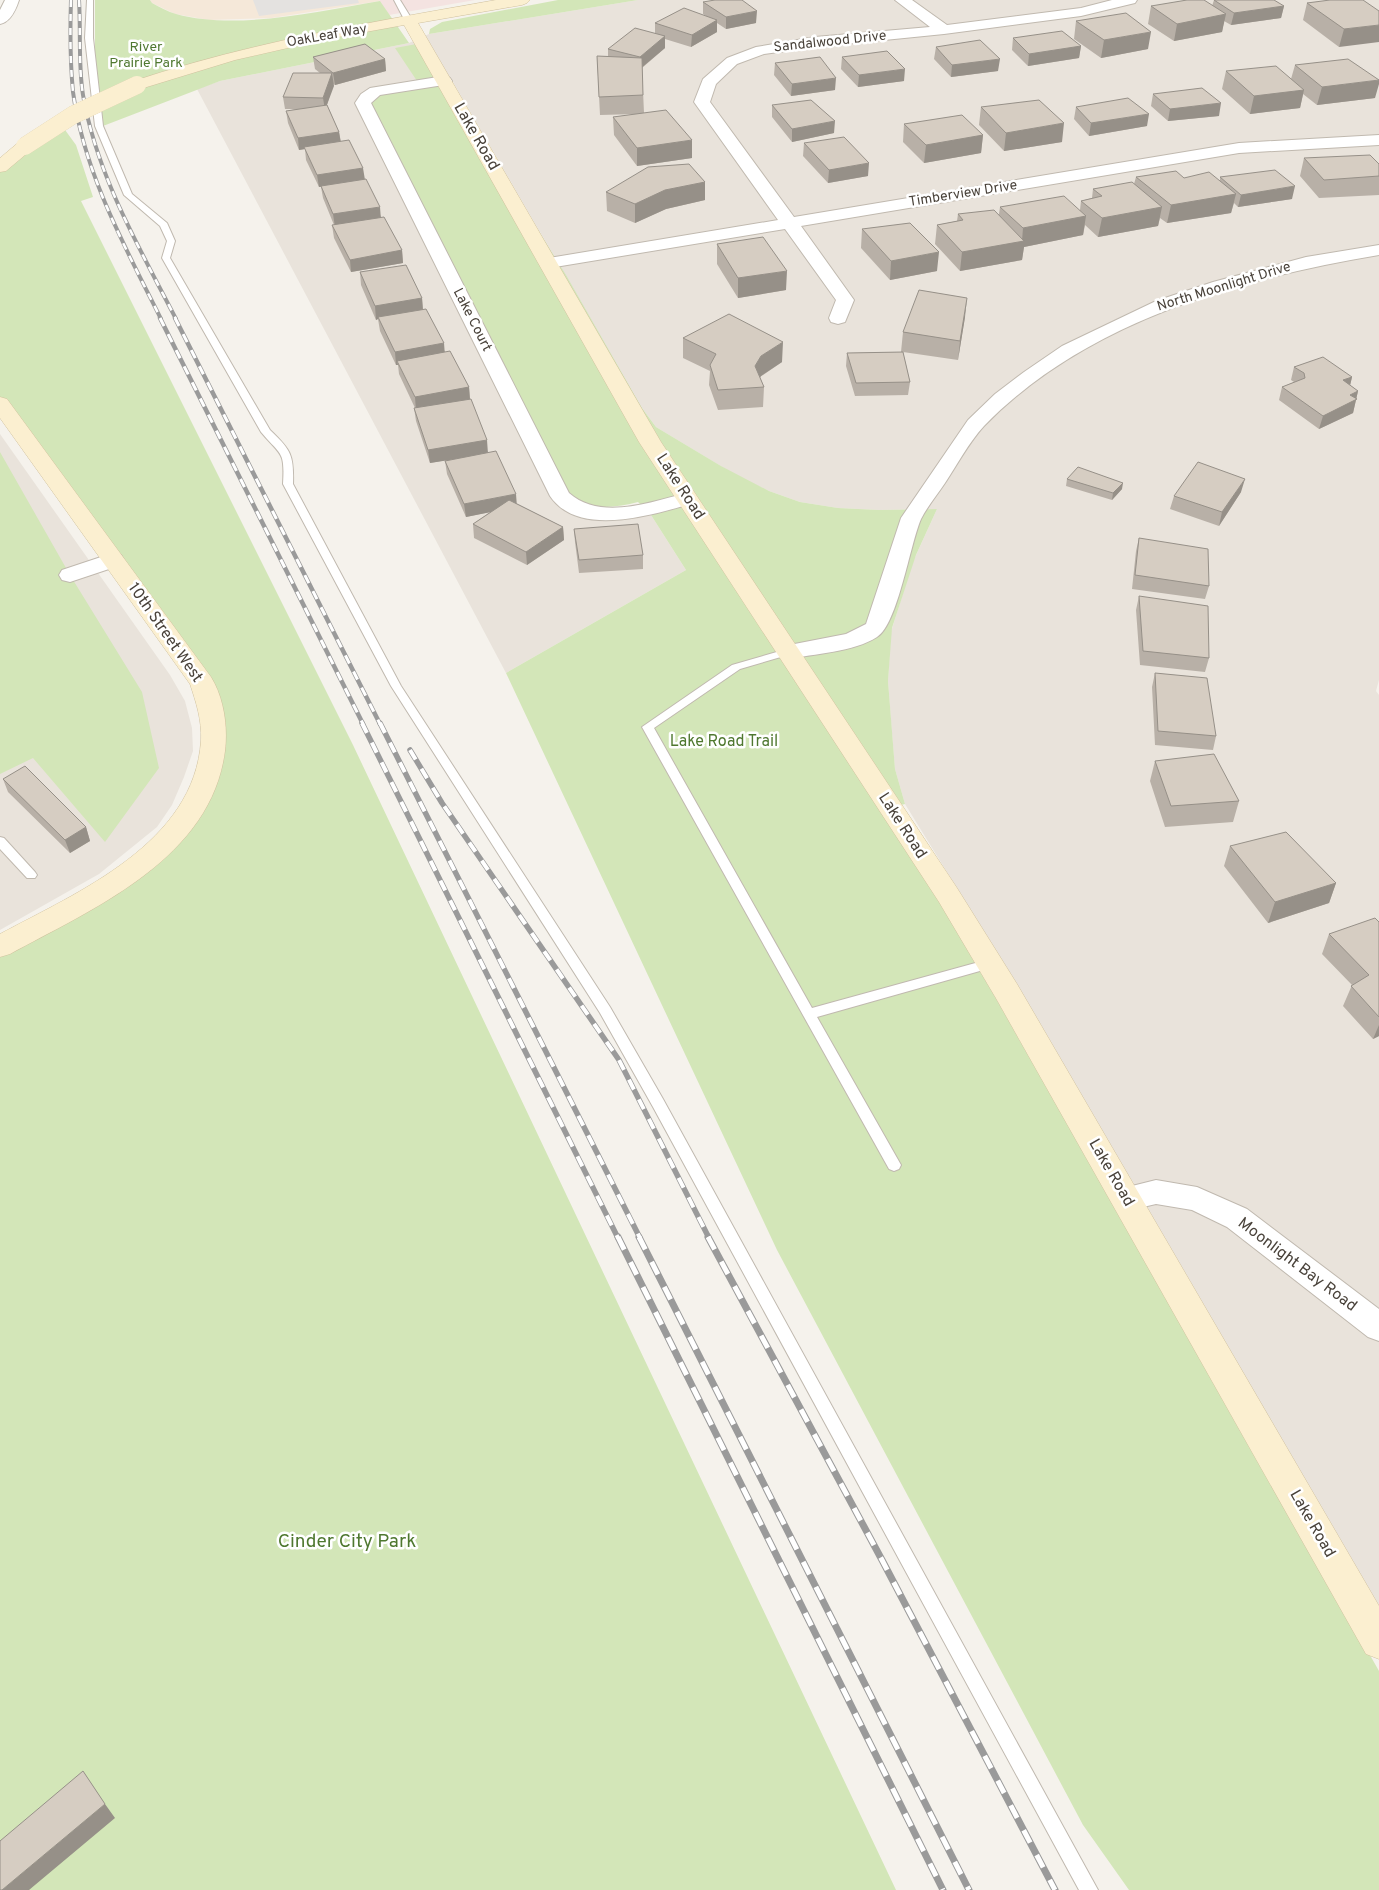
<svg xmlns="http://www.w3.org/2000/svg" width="1379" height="1890" font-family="Overpass,sans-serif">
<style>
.residential{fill:#e9e3db}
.commercial{fill:#f5e8d9}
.medical{fill:#f4e3e1}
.green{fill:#d3e6b8}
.parking{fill:#e4e2e0}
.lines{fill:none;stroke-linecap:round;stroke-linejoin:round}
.lane-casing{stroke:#c0b9af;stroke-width:2}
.street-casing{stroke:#c0b9af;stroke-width:2}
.secondary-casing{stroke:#d1c29f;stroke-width:1}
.lane{fill:#fff;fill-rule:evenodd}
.street{fill:#fff;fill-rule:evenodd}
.secondary{fill:#fbefd0;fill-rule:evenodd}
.rail-far3-casing{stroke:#9a9a9a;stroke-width:4}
.rail-far2-casing{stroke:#9a9a9a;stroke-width:4.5}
.rail-far1-casing{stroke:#9a9a9a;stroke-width:5.5}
.rail-casing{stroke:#9a9a9a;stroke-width:7}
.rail-far3{stroke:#fff;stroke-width:2.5;stroke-dasharray:7;stroke-linecap:butt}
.rail-far2{stroke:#fff;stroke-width:3;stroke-dasharray:9;stroke-linecap:butt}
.rail-far1{stroke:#fff;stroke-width:4;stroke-dasharray:11;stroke-linecap:butt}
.rail{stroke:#fff;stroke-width:5;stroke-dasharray:14;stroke-linecap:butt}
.secondary-bridge-casing{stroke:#d1c29f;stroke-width:18;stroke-linecap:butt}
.secondary-bridge{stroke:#fbefd0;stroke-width:18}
.wall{fill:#b8b0a7}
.shaded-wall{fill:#969088}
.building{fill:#d6cdc2;stroke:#969088}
.labels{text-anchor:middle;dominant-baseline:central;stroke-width:5;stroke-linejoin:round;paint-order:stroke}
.far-street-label{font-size:14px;fill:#49423a;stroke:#fff}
.far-park-label{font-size:14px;fill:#4f7830;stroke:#fff}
.street-label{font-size:16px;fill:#49423a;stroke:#fff}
.park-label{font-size:16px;fill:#4f7830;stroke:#fff}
.near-park-label{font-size:19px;fill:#4f7830;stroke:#fff}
</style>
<rect width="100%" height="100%" fill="#f5f2ec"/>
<path class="residential" d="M638,0H1379V680L1376,691L1379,695V1606L1038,1020L905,804L895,769L891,721L888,681L891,632L912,564L937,509L879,510L838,508L800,502L769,491L739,477L656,427L642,408L450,77L379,87L363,93L357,98V106L554,502L565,510L591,520L616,521L651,515L686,570L506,673L197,89L220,81L409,43L429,34Z
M0,434L170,675L185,701L192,728L193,751L184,777L172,805L157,827L99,874L0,930Z"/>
<path class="commercial" d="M150,0H379L380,1L272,18L209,20L175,14L152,3Z"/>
<path class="medical" d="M379,0H475L389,15Z"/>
<path class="green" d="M95,0H150L152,3C160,7 168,12 176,14C238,31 318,11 380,1L409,43L220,81L103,126L95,52Z
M558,0H638L429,34L430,29L442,22Z
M422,43L566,275L642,408L656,427L721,466L769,491L800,502L838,508L879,510L937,509L916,555L892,628L888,681L895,769L905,804L880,810L937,898L994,995L1379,1671V1890H1129L1083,1825L777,1250L506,673L686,570L651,515L638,502C614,508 583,513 567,490L371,103L372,99L379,95L421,87L395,48Z
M60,123L76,145L93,197L81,201L353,745L896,1890H0V947L179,826L211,766L213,712L0,402V170Z
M0,452L70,575L142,692L159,768L105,842L33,758L0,774Z"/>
<path class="parking" d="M253,0H358L359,3L259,16Z"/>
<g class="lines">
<defs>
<path id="lane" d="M87,0H93V38L103,126L132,194L167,223L175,241L170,258L270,430C291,450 294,455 293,484L401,686L610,1007L663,1099L1098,1890H1079L653,1107L600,1013L391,686L283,484C285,450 281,456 261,432L162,258L167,241L160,226L124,195L95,126L85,38Z
M394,0H400L413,21L412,23H406Z
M787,649L792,652L791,654L740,669L654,728L812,1008L990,959L994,961L996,964L994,967L817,1017L901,1165L899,1169L894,1171L889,1169L642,727L732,665Z
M0,837L4,838L35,872L37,875L35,878H27L0,849Z"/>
<path id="street" d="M5,0H19C16,9 11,22 0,24V10Z
M895,0H912L947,25L1081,8L1112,0H1137L1135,3L1081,16L944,34L815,47L764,54L737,64L716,84L710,102L794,217L1239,143L1379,135V145L1239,153L801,226L854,300L845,322L838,324L831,322L829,318L836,300L785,229L549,268L543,267L540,263L543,259L549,258L778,220L694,102L703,79L727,58L756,47L815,37L930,27Z
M444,76L450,78L452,81L450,84L380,95L371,103L569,493C601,521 650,502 687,493L694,495L697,499L694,503C654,514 579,539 550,496L355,103L361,94L370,88Z
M1379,245V255C1240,278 1085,322 984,426C969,442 957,465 945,483C937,495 927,507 921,519C910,544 898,624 877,637C854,652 814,654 787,659L779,657L776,652L779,647L846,634L866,624L901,518L968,420L995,394L1024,372L1062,346L1156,301L1213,282L1306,257Z
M113,553L121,555L124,560L121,565L70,582L62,580L59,575L62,570Z
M1156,1180L1197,1187L1247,1209L1379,1309V1341L1368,1337L1227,1227L1192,1210L1156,1204L1126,1211L1116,1208L1111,1199L1116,1190Z"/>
<path id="secondary" d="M496,0H530L527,3L522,5L418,23L661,442L957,888L1017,984L1379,1606V1659L1366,1654L997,1000L939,902L639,442L404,25L327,39L235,60L137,90L131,88L129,85L131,82C250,42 373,22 496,0Z
M25,141L31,142L34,146L31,150L6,171L0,172V158L19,142Z
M0,397L7,399L211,677C224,698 228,727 225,751C211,859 94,908 10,954L0,957V934C78,892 195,843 201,740C202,720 196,702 190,684L0,418Z"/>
</defs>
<use href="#lane" class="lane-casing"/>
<use href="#street" class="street-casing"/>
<use href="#secondary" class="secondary-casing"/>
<use href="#lane" class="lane"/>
<use href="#street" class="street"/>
<use href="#secondary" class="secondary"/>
<defs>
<path id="rail-far3" d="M71,0C70,31 70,61 73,92C84,173 125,247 161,319
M79,0C81,31 78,64 83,95C97,176 139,247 176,319"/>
<path id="rail-far2" d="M160,318L363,724
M175,318L380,724"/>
<path id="rail-far1" d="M362,723L618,1238
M380,723L640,1238
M410,750L442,803L619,1060L709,1238"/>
<path id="rail" d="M618,1237L943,1890
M639,1237L969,1890
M708,1237L882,1560L1055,1890"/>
</defs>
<use href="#rail-far3" class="rail-far3-casing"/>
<use href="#rail-far2" class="rail-far2-casing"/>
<use href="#rail-far1" class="rail-far1-casing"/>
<use href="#rail" class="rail-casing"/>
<use href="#rail-far3" class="rail-far3"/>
<use href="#rail-far2" class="rail-far2"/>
<use href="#rail-far1" class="rail-far1"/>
<use href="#rail" class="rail"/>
<defs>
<path id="secondary-bridge" d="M25,146L73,115L137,85"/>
</defs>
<use href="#secondary-bridge" class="secondary-bridge-casing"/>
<use href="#secondary-bridge" class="secondary-bridge"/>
</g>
<path class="wall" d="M1214,0L1284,6L1281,18L1231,25L1224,21L1222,32L1174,41L1148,24L1151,6H1212Z
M1363,0L1339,47L1303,20L1307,3Z
M703,2L756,23L726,29L717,23V32L691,47L665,39V48L642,68L644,113L692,158L637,166L614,135L613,117L637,114L600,115L597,56H608V49L655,33V23L706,16L703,14Z
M1076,21L1148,49L1101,58L1074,39Z
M1013,38L1081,46L1079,58L1028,66L1012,50Z
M936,47L998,71L951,77L934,59Z
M313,57L385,59L386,71L335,85L333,84L327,105L339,132L341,142L364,179L381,217L402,250L403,263L351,272L334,238L332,225H334L323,198L321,187H319L306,160L305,149L299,150L288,123L286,111L296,109H285L283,97L320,73L315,69Z
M842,57L904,81L858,87L841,69Z
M775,63L835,90L791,96L774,75Z
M1295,65L1375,98L1317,105L1303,94L1300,108L1250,114L1222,89L1226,71L1291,79Z
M1153,94L1219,116L1168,121L1151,106Z
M772,105L834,133L792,142L772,117Z
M981,107L1062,142L1004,151L979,125Z
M1076,107L1147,126L1089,136L1074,119Z
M904,124L983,135L981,153L924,163L903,142Z
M804,143L868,176L828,183L803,156Z
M1304,158L1379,164V195L1319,198L1300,176Z
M1136,177L1184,178L1220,181V177L1292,199L1238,207L1234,203L1231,213L1167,223L1160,218L1158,226L1098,237L1085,225L1083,235L1024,247L1022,260L960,271L935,244L937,225L957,221L958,214H999L1000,207L1080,210L1081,201L1092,198L1093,189L1134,184Z
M705,182V200L666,209L635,223L607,211L606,192Z
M862,229L937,271L890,280L861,248Z
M717,244L786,290L738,298L717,264Z
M360,272L422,298L423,309L445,352L469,387L470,399L488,453L516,503L563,527L564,540L527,565L474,538L473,524L490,512L466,517L447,474L445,461L447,460L430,463L416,421L414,408H415L399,374L398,365H396L380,331L378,319L376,320L361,285Z
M965,317L958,360L903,352L910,382L908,395L855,396L846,366L847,353L901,352L903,332Z
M683,338L782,362L760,377L764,387L763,407L718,410L709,385L710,371L683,358Z
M1294,367L1352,377L1350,385L1358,391L1353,413L1319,429L1279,400L1282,387L1294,382L1291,380Z
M1067,479L1122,489L1112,500L1066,486Z
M1241,492L1219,526L1170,509L1174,496Z
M574,529L643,555V569L579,573L575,542Z
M1139,538L1209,586L1205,599L1132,589L1136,551Z
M1139,596L1209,658L1205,672L1140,665L1136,610Z
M1155,673L1216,736L1213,750L1155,745L1152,687Z
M1155,761L1239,801L1233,822L1165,827L1150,781Z
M3,779L86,827L90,841L70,853L8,792Z
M1230,846L1336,883L1329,903L1268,923L1224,866Z
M1379,922V1036L1373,1039L1343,1006L1352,985L1322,954L1329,934Z"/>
<path class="shaded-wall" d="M1284,6L1281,18L1231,25L1234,13Z
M757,11L756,23L726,29V17Z
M1226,14L1222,32L1174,41L1177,24Z
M717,20V32L691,47L692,35Z
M1379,25V42L1339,47L1344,29Z
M1151,32L1148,49L1101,58L1104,40Z
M665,36V48L640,69V57Z
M1081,46L1079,58L1028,66L1029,54Z
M385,59L386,71L335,85L333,73Z
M1000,59L998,71L951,77L952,65Z
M905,69L904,81L858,87L859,75Z
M332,73L334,86L325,110L323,98Z
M836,78L835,90L791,96L792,84Z
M1379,80V84L1375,98L1317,105L1322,87Z
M1304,90L1300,108L1250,114L1254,96Z
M1221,103L1219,116L1168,121L1170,109Z
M1149,114L1147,126L1089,136L1091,123Z
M835,121L834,133L792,142V129Z
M1064,123L1062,142L1004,151L1006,133Z
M339,132L341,144L304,147L305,149L299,150L298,138Z
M983,135L981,153L924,163L926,145Z
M692,140V158L637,166V148Z
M869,163L868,176L828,183L829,170Z
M363,168L365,180L319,187L317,175Z
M705,182V200L666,209L635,223V204L665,190Z
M1295,186L1292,199L1238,207L1241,195Z
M1236,194L1231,213L1167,223L1171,205Z
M380,207L381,220L335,227L333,214Z
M1162,207L1158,226L1098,237L1102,218Z
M1086,216L1083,235L1024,247L1022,260L960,271L962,252L1022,241L1023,228Z
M402,250L403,263L351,272L350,260Z
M939,252L937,271L890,280L891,261Z
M787,271L786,290L738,298V278Z
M422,298L423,312L378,317V319L376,320L375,306Z
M967,298L965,317L958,360L960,341Z
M783,342L782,362L761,376L754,386L755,366L761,356Z
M444,343L445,356L397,361L398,365H396L395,352Z
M1352,377L1349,390L1343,380Z
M469,387L470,400L416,411L415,397Z
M1358,391L1353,413L1319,429L1323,416L1350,395Z
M487,440L488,454L430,463L428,450Z
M1245,479L1241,492L1219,526L1222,512Z
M1123,483L1122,489L1112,500L1113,493Z
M516,494L517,507L466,517L464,504Z
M563,527L564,540L527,565L526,552Z
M86,827L90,841L70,853L65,840Z
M1336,883L1329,903L1268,923L1275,902Z
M1379,1025V1036L1373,1039Z
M105,1804L115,1818L29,1890H2Z"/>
<path class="building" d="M715,0H742L757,11L726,17L703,2Z
M1187,0H1204L1226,14L1177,24L1151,6Z
M1214,0H1274L1284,6L1234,13Z
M1330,0H1363L1379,11V25L1344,29L1307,3Z
M684,8L717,20L692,35L655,23Z
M1126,13L1151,32L1104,40L1076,21Z
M635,28L665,36L640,57L608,49Z
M1062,31L1081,46L1029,54L1013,38Z
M980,40L1000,59L952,65L936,47Z
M365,44L385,59L333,73L313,57Z
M887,51L905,69L859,75L842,57Z
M597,56L642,58L643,95L599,97Z
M820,57L836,78L792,84L775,63Z
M1348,59L1379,80L1322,87L1295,65Z
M1276,66L1304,90L1254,96L1226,71Z
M293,73H332L323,98L283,97Z
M1202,88L1221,103L1170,109L1153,94Z
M1128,98L1149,114L1091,123L1076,107Z
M811,100L835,121L792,129L772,105Z
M1039,100L1064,123L1006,133L981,107Z
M327,105L339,132L298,138L286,111Z
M666,110L692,140L637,148L613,117Z
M962,115L983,135L926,145L904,124Z
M844,137L869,163L829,170L804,143Z
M349,140L363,168L317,175L304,147Z
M1370,155L1379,164V176L1324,180L1304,158Z
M689,164L705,182L665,190L635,204L606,192L648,167Z
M1275,170L1295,186L1241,195L1220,177Z
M1176,171L1184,178L1209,172L1236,194L1171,205L1136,177Z
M366,179L380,207L333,214L321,186Z
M1132,182L1162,207L1102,218L1081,201L1102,196L1093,189Z
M1064,196L1086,216L1023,228L1000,207Z
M994,210L1024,241L962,252L937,225L963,220L958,214Z
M384,217L402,250L350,260L332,225Z
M910,223L939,252L891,261L862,229Z
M763,237L787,271L738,278L717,244Z
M406,265L422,298L375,306L360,272Z
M919,290L967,298L960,341L903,332Z
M426,309L444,343L395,352L378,317Z
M729,314L783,342L761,356L755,366L764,387L718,390L710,365L716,354L683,338Z
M450,351L469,387L415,397L397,361Z
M903,352L910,382L856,383L847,353Z
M1323,357L1352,377L1343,380L1358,391L1350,395L1357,399L1323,416L1282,387L1305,378L1304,373L1294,367Z
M471,399L487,440L428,450L414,408Z
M496,451L516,494L464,504L445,461Z
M1198,462L1245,479L1222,512L1174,496Z
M1078,467L1123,483L1113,493L1067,479Z
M509,500L563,527L526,552L473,524Z
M638,524L643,555L579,560L574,529Z
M1139,538L1208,549L1209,586L1135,575Z
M1139,596L1208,606L1209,658L1143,651Z
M1155,673L1207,678L1216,736L1158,731Z
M1214,754L1239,801L1171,806L1155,761Z
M25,766L86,827L65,840L3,779Z
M1286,832L1336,883L1275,902L1230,846Z
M1375,918L1379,922V1017L1351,986L1369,975L1329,934Z
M83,1771L105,1804L2,1890H0V1841Z"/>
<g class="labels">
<g class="far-street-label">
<text transform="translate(327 36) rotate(-10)">OakLeaf Way</text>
<text transform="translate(830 42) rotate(-6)">Sandalwood Drive</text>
<text transform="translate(963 194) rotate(-9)">Timberview Drive</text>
<text transform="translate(1224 287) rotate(-17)">North Moonlight Drive</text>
<text transform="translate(472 320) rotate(63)">Lake Court</text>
</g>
<g class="far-park-label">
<text x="146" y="47">River<tspan x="146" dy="16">Prairie Park</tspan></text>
</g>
<g class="street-label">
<text transform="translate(476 137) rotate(60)">Lake Road</text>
<text transform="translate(680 487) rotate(57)">Lake Road</text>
<text transform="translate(165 633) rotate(55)">10th Street West</text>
<text transform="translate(902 826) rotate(57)">Lake Road</text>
<text transform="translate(1111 1173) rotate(60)">Lake Road</text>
<text transform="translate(1297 1265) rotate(37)">Moonlight Bay Road</text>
<text transform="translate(1312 1524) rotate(60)">Lake Road</text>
</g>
<g class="park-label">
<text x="724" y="742">Lake Road Trail</text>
</g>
<g class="near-park-label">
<text x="347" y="1542">Cinder City Park</text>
</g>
</g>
</svg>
